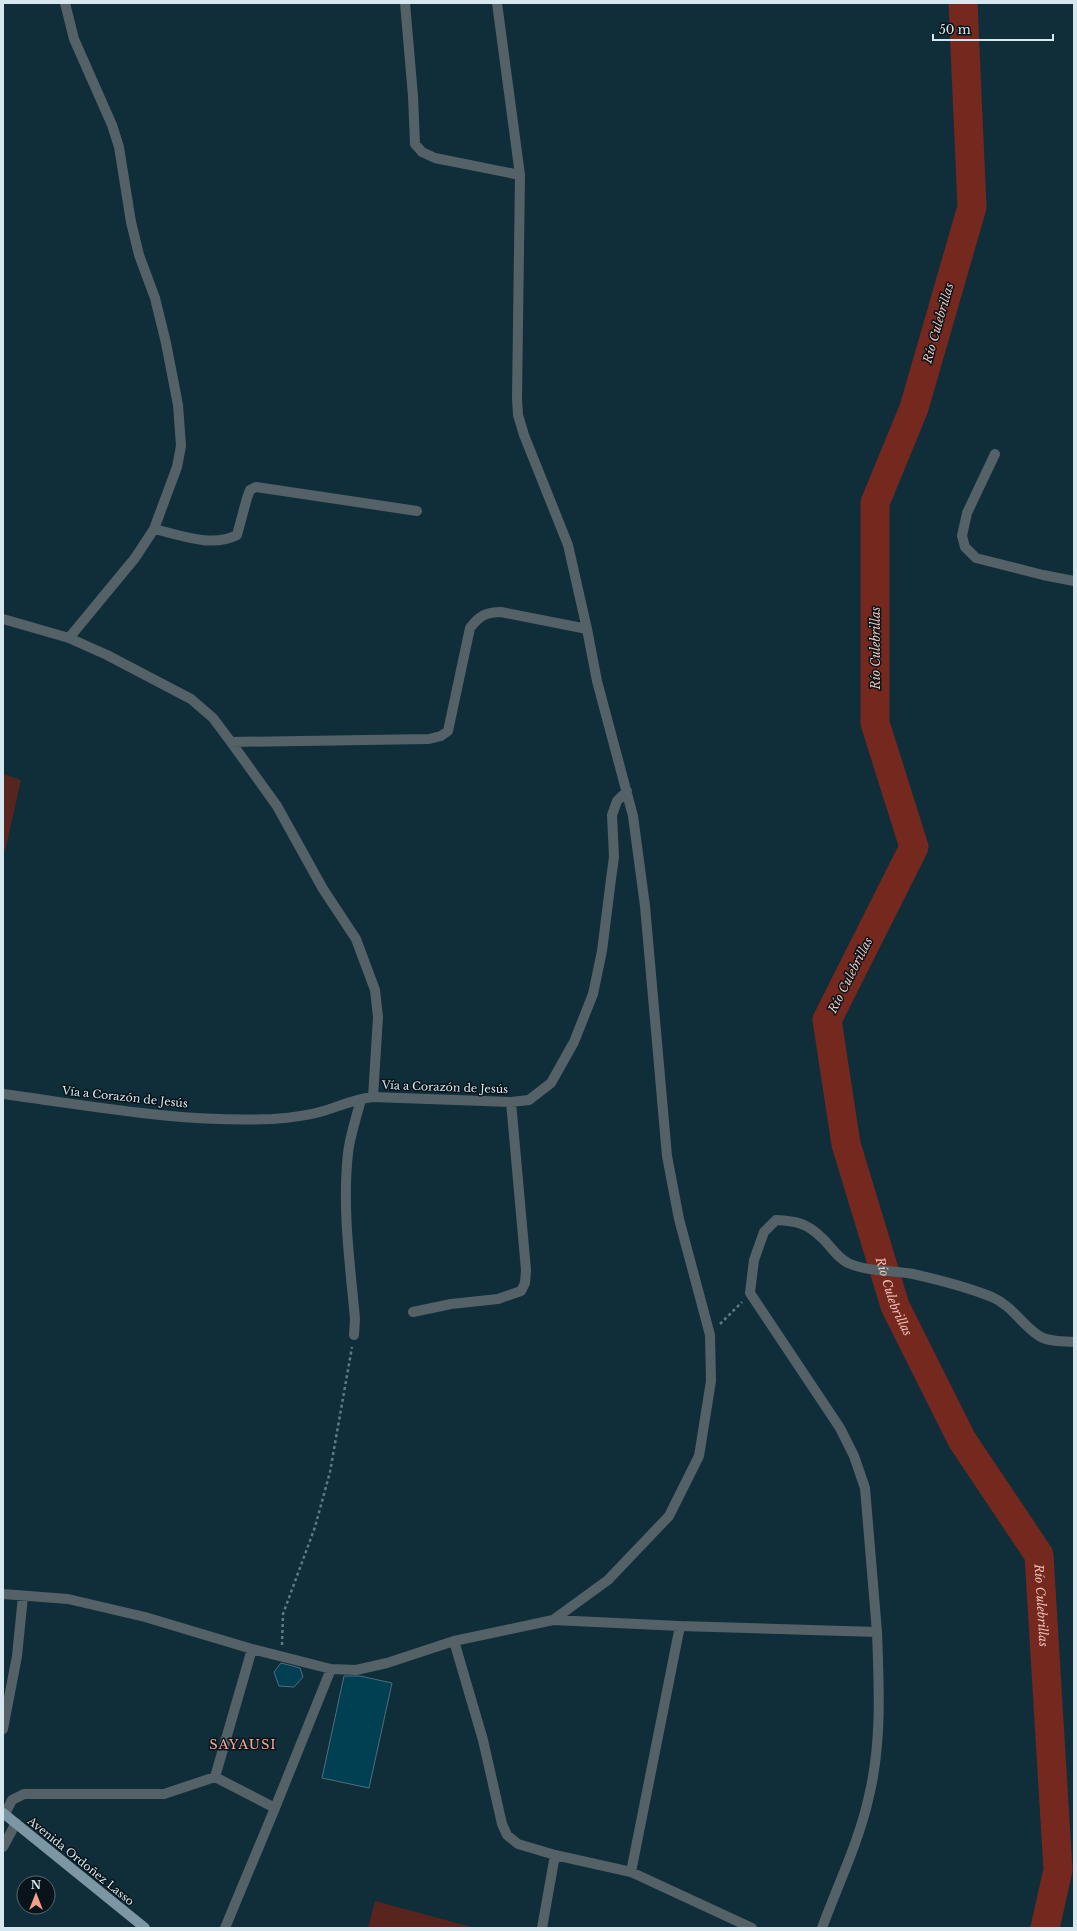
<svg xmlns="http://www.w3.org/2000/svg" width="1077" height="1931" font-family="'Libre Baskerville',serif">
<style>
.green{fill:#57251e}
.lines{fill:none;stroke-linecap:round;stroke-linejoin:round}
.river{stroke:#74281e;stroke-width:29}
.building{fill:#014053;stroke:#4f6e7c}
.path{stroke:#607a84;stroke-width:2.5;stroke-dasharray:3 3;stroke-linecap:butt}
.minor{stroke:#546167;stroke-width:10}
.primary{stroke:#7c97a3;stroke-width:10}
.labels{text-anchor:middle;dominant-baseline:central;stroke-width:3;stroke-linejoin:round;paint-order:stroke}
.street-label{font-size:11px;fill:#d6e7ef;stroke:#081419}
.water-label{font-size:12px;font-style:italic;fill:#f2c2ba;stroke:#081419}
.quarter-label{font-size:13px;letter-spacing:1px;fill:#faa799;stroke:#081419}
</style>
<rect width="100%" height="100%" fill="#0f2e3a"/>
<path class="green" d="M3,774L21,780L5,851H3Z
M375,1901L475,1928H368Z"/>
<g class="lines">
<path class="river" id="s1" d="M963,3L972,207L914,408L875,503V723L914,847L827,1020L846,1144L895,1306L962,1440L1039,1555L1058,1870L1045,1928"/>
</g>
<path class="building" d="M281,1663L300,1668L303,1677L294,1687L279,1686L274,1672Z
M344,1676H360L392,1683L369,1788L322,1778Z"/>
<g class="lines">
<path class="path" d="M720,1324L742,1302
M282,1645L283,1614L315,1527L330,1472L352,1347"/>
<path class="minor" d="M65,3L74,39L112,125L119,147L131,222L139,255L155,298L166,343L178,405L181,446L177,467L154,529L135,558L69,638
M405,3L413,96L415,144L422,152L435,158L520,175
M995,454L967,513L962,536L965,547L976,558L1043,575L1074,581
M154,529C180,535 212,548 237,535L247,498L250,490L256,487L417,511
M3,619L69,638L107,655L191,699L213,718L231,742L277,806L323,889L356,939L375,990L378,1017L373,1097
M231,742L429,739L441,736L448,731L470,628C479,616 486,612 501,612L587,629
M3,1094C92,1106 182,1123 272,1119C287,1118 306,1116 320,1112C338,1107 354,1099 373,1097L511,1102L529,1100L551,1083L574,1042L593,994L602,951L611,879L614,857L612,815L617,801L627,791
M413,1312L451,1304L498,1299L521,1291L525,1283L526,1270L511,1102
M354,1335L355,1319C350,1263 342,1209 348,1153C350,1135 357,1116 361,1099
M3,1594L68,1599L145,1617L252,1649L331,1669L356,1670L387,1663L454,1641L553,1620L608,1580L669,1516L699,1456L711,1381L710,1335L679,1219L667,1156L645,906L633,816L597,681L587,629L568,545L524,435L518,415L517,399L520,175L497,3
M553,1620L680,1626L877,1632L865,1488L854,1456L840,1428L750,1293L754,1260L764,1232L776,1220C796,1221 807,1223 822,1238C832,1247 835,1256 848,1263C868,1272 892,1270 913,1274C940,1280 967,1287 992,1297C1013,1306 1024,1328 1041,1337C1050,1342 1064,1341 1074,1342
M454,1641L483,1740L502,1824L507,1835L518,1844L555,1855L631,1872L752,1928
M3,1729L17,1656L23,1596
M215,1777L252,1649
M5,1814L12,1800L24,1794H164L215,1777L275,1808
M3,1847L16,1823
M631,1872L680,1626
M225,1928L275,1808L331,1669
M542,1928L555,1855
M822,1928C838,1884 859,1842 869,1796C882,1742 879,1687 877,1632"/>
<path class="primary" d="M3,1813L145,1928"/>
</g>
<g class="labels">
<g class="street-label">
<text transform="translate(445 1087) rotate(2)">Vía a Corazón de Jesús</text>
<text transform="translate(125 1097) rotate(6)">Vía a Corazón de Jesús</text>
<text transform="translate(81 1861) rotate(39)">Avenida Ordoñez Lasso</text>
</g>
<g class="water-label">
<text transform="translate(938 323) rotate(-74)">Río Culebrillas</text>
<text transform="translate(875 648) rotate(-90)">Río Culebrillas</text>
<text transform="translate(850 975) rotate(-63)">Río Culebrillas</text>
<text stroke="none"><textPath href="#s1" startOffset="1345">Río Culebrillas</textPath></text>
<text stroke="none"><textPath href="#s1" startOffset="1693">Río Culebrillas</textPath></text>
</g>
<g class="quarter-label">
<text x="243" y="1744">SAYAUSI</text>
</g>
</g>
<rect width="1077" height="1931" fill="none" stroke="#d6e7ef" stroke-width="8"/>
<g transform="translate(36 1895)"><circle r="19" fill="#081419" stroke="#5a686f"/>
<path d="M0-3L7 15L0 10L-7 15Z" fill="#f59d8e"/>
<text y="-6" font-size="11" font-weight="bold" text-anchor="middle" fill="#d6e7ef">N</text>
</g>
<path d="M933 34v6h120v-6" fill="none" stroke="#d6e7ef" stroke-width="2"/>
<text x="939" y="34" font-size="12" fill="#d6e7ef" stroke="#081419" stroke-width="3" paint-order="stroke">50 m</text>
</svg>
